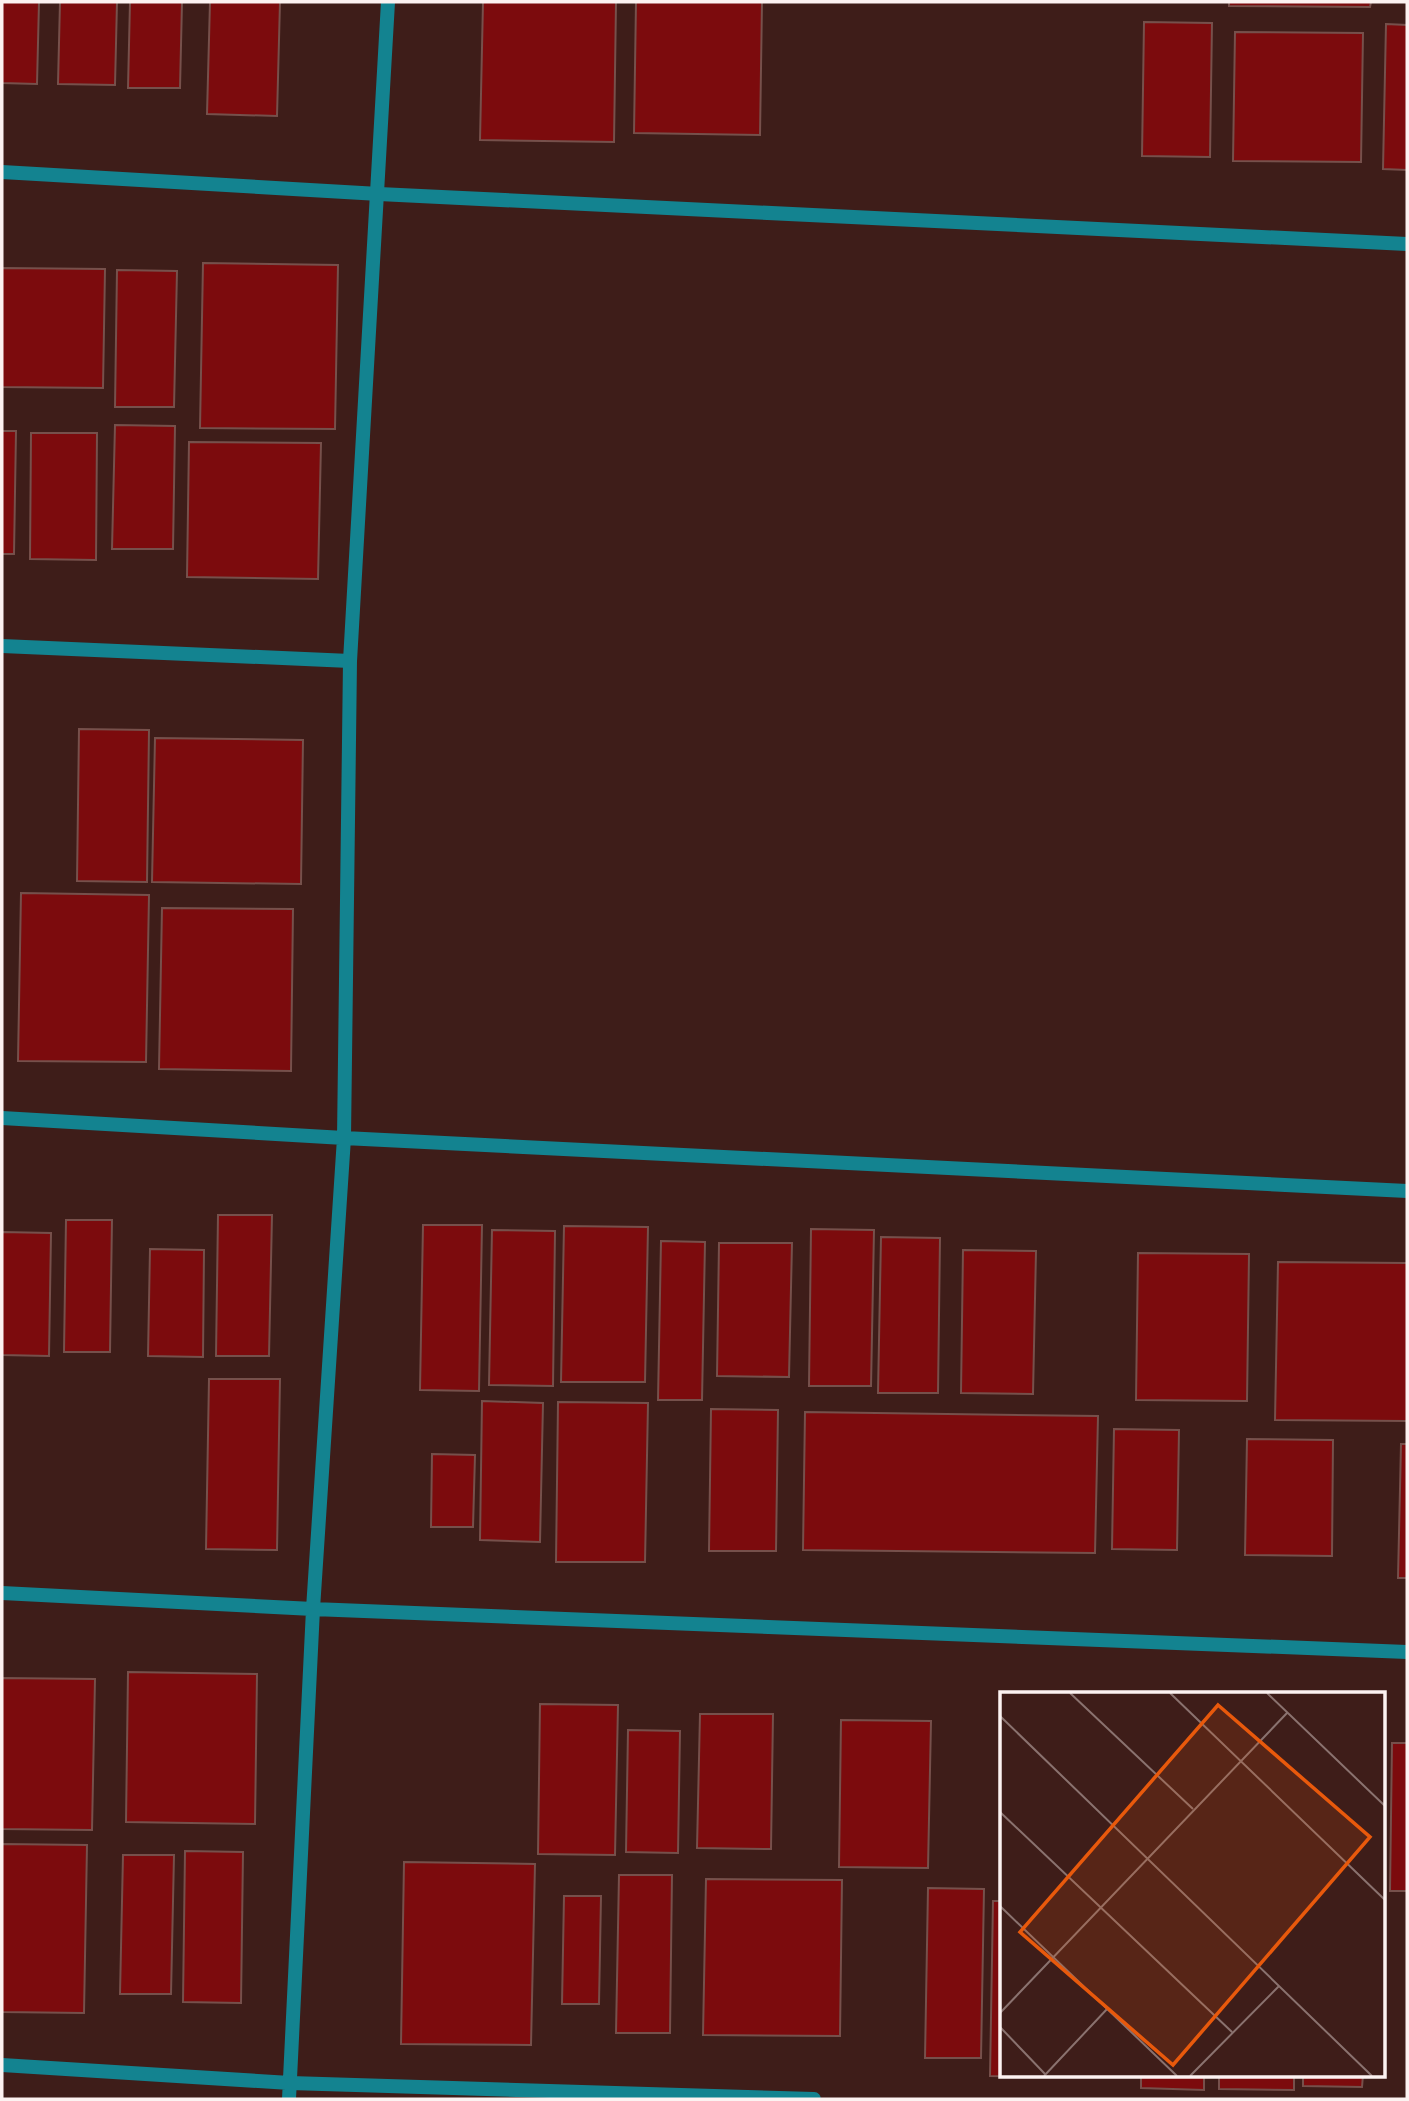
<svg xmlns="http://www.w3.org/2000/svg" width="1409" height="2101" font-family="Arial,sans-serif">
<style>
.building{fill:#7c0b0d;stroke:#76504b;stroke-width:2}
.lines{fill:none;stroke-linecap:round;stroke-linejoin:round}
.lane{stroke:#138390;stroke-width:14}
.inset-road{fill:none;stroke:#8a726f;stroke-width:2}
.view{fill:#e8590c;fill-opacity:0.15;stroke:#e8590c;stroke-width:3.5}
.inset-edge{fill:none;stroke:#fcf2f1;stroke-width:3.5}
</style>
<rect width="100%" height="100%" fill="#3e1d19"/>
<path class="building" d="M2,2H39L37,84L2,83Z
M60,2H117L115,85L58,84Z
M130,2H182L180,88H128Z
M210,2H280L277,116L207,114Z
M483,2H616L614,142L480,140Z
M636,2H762L760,135L634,133Z
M1229,2H1371L1370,7L1229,6Z
M1144,22L1212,23L1210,157L1142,156Z
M1386,24L1407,25V170L1383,169Z
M1235,32L1363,33L1361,162L1233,161Z
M203,263L338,265L335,429L200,428Z
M2,268L105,269L103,388L2,387Z
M117,270L177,271L174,407H115Z
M115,425L175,426L173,549H112Z
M2,431H16L14,554H2Z
M31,433H97L96,560L30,559Z
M189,442L321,443L318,579L187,577Z
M79,729L149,730L147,882L77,881Z
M155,738L303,740L301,884L152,882Z
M21,893L149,895L146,1062L18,1061Z
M162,908L293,909L291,1071L159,1069Z
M218,1215H272L269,1356H216Z
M66,1220H112L110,1352H64Z
M423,1225H482L479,1391L420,1390Z
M564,1226L648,1227L645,1382H561Z
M811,1229L874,1230L871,1386H809Z
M492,1230L555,1231L553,1386L489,1385Z
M2,1232L51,1233L49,1356L2,1355Z
M881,1237L940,1238L938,1393H878Z
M661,1241L705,1242L702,1400H658Z
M719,1243H792L789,1377L717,1376Z
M150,1249L204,1250L203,1357L148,1356Z
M963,1250L1036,1251L1033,1394L961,1393Z
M1138,1253L1249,1254L1247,1401L1136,1400Z
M1278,1262L1407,1263V1421L1275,1420Z
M209,1379H280L277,1550L206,1549Z
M482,1401L543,1403L540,1542L480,1540Z
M558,1402L648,1403L645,1562H556Z
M711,1409L778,1410L776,1551H709Z
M805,1412L1098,1416L1095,1553L803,1550Z
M1114,1429L1179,1430L1177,1550L1112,1549Z
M1247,1439L1333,1440L1332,1556L1245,1555Z
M1401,1444H1407V1578H1398Z
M432,1454L475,1455L473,1527H431Z
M128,1672L257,1674L255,1824L126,1822Z
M2,1678L95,1679L92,1830L2,1829Z
M540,1704L618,1705L615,1855L538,1854Z
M700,1714H773L771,1849L697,1848Z
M841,1720L931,1721L928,1868L839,1867Z
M628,1730L680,1731L678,1853L626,1852Z
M1392,1743H1407V1891H1390Z
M2,1844L87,1845L84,2013L2,2012Z
M185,1851L243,1852L241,2003L183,2002Z
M123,1855H174L171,1994H120Z
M404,1862L535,1864L531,2045L401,2044Z
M619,1875H672L670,2033H616Z
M706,1879L842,1880L840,2036L703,2035Z
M928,1888L984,1889L981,2058H925Z
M564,1896H601L599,2004H562Z
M993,1901H1001V2075L1044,2077L990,2076Z
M1141,2075H1204V2090L1141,2088Z
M1219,2075H1294V2090L1219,2089Z
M1303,2075H1363L1362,2087L1303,2086Z"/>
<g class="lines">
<path class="lane" d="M2,172L379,194L1407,244
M2,646L350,661
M2,1118L344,1138L1407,1191
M2,1593L313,1609L1407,1652
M2,2065L290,2083L814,2099
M289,2099L313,1609L344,1138L350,661L388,2"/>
</g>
<g transform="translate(1000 1692)">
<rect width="385" height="385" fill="#3e1d19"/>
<path class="inset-road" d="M70,1L193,117M170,1L385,208M267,1L385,114M0,24L372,384M0,120L232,340M0,214L177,384M0,321L287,21M0,335L45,382M44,384L108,316M190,384L279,294"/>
<path class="view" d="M218,13L370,145L173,373L20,240Z"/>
<rect width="385" height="385" class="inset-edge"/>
</g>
<rect width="1409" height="2101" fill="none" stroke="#fcf2f1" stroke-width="7"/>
</svg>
